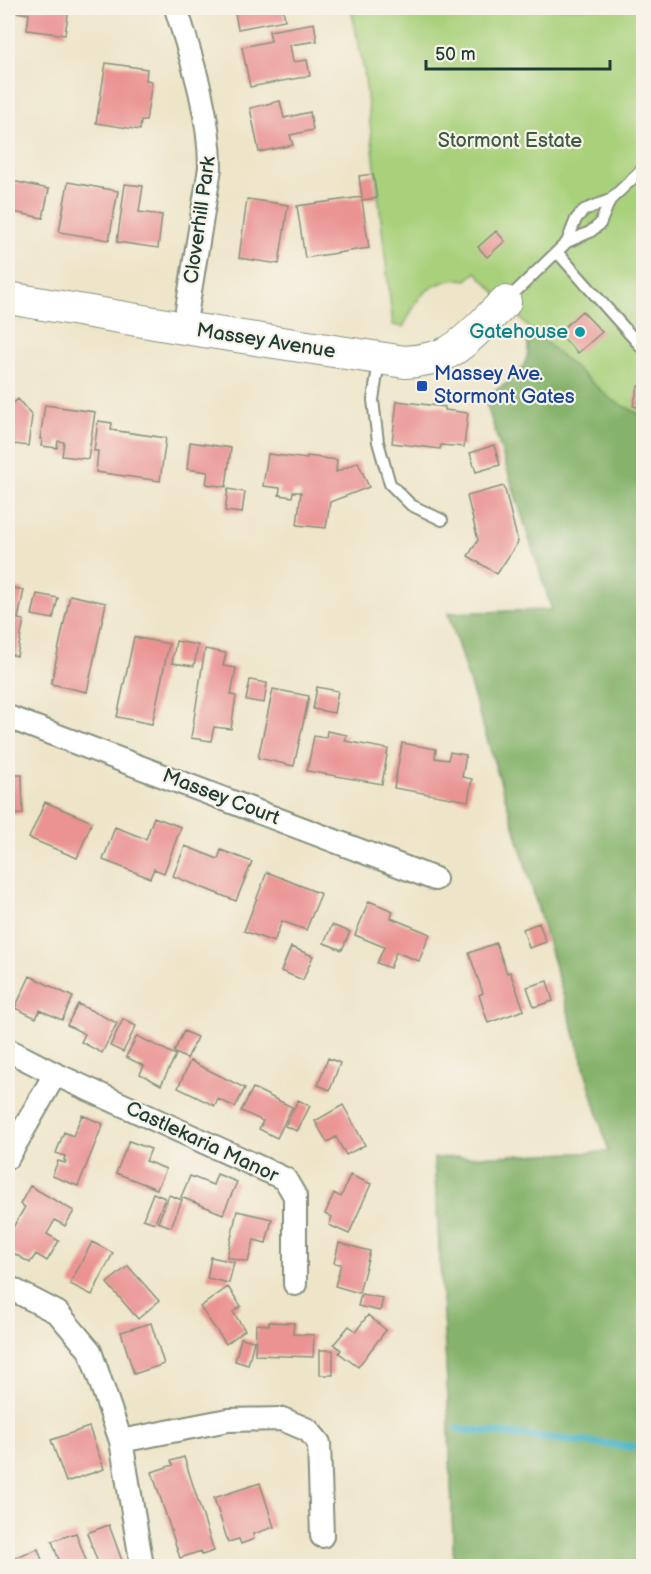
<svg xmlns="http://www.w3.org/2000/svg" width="651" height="1574" font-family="'Balsamiq Sans',sans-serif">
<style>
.green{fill:#a9d17c;stroke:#648758;stroke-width:1.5}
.forest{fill:#86b36c;stroke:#527850;stroke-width:1.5}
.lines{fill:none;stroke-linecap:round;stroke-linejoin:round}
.stream{stroke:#4bb4c9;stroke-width:8}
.building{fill:#ea9392}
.lane-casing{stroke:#86917e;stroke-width:14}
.street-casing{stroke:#86917e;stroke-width:26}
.secondary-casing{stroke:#86917e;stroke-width:34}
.lane{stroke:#fff;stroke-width:10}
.street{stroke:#fff;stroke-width:22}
.secondary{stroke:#fff;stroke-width:32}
.culture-dot{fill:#0f9aa8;stroke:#f7f3e8;stroke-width:2}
.transit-dot{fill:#1a4fb4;stroke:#f7f3e8;stroke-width:2}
.labels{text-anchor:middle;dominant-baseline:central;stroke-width:4.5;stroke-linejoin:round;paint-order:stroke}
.park-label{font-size:20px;fill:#3b5b42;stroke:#f7f3e8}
.street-label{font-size:20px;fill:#1f3d34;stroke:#f7f3e8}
.culture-label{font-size:20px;fill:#0d838f;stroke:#f7f3e8;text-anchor:end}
.transit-label{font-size:20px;fill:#164399;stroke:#f7f3e8;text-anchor:start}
</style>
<rect width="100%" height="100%" fill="#f7f3e8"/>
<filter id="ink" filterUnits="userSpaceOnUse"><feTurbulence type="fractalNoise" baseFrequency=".0167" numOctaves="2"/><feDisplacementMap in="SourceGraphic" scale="12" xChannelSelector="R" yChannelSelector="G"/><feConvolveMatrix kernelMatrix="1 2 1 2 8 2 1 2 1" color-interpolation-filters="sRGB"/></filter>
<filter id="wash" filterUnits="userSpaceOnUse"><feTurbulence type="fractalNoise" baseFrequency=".008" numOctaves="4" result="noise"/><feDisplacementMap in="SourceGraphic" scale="24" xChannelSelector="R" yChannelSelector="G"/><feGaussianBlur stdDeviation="1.35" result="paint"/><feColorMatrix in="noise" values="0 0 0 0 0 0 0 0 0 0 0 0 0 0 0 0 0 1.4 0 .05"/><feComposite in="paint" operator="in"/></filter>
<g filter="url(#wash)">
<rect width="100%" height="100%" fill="#eee5c9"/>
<path class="green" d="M351,8H643V1566H454L448,1399L434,1158L609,1152L512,819L448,613L552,610L484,396C507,386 534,369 527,340L533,332L476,272L467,280C451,277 430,285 419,298C413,307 408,318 403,327L393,325L364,70Z"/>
<path class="forest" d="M534,332L612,400L643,416V1566H454L448,1399L434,1158L609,1152L512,819L448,613L552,610L484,396C507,386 534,369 527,340Z"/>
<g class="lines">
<path class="stream" d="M458,1429L644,1448"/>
</g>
<g id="blocks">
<path class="building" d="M9,8H69L65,35L27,30L29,14L8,11Z
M234,8H283L285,20L238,29Z
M314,23L317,41L290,45L293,62L307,60L310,76L250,87L242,47L271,41L269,31Z
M106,63L147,69L146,80L152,81L146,121H141L140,130L96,123Z
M280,101L284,118L310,112L313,130L290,135L293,145L259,152L250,108Z
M8,170L14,172L12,181L49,189L43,218L8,211Z
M373,174L377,198L362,200L369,248L305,258L297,206L362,197L359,176Z
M68,182L118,191L109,240L59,232Z
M125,184L143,186L139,212L162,215L158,248L117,242Z
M247,199L288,205L279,264L239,258Z
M496,231L505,241L487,257L478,247Z
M582,311L602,332L578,353L558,333Z
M638,386L644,387V409L633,406Z
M18,399L32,416L28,446L14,444L13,455L8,454V408Z
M397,401L445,407V410L468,413L464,447L441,445L440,449L392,443Z
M45,405L95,412L88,459L62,456L64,442L58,441L57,448L41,446L42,439H40Z
M98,421L112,423L111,430L166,438L160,481L96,472L98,451H94Z
M190,442L231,448L226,487L206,484L208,472L187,469Z
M494,445L500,465L476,472L470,453Z
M268,454L307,459V456L337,460L336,472L358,462L369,487L330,502L326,528L297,525L301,492H293L292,497L279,495L280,488L263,486Z
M504,486L518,542L497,574L468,556L478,540L467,496Z
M228,489L245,492L242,513L225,511Z
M8,587L24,590L18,619L24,620L17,656L8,654Z
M37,594L58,598L53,619L32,615Z
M70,595L106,603L87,692L51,684Z
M134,637L169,644L152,724L117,717Z
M176,641L198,645L194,666L172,663Z
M205,649L226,653L223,666L236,668L231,695L236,696L231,729L214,727L211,741L191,738Z
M250,680L267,683L264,703L246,700Z
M317,687L338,691L334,713L313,709Z
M273,689L309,696L294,766L258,758Z
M327,731L347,735L345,741L388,749L382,784L307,771L314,736L326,738Z
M402,743L436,749L435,758L448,760L450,752L466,755L462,777L472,779L468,801L394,788Z
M8,775H22L23,814L8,815Z
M45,802L92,822L77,858L29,838Z
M154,817L181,827L164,873L154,869L150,878L103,860L115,827L146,839Z
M185,846L218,859L221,850L252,862L236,901L173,876Z
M267,872L321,894L306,930L282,921L274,942L244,931Z
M369,901L393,911L391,918L430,934L419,961L396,952L390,968L377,963L384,947L355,935Z
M539,923L546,942L529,948L523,929Z
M332,925L350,932L342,950L324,943Z
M496,943L507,973L510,972L524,1010L488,1023L479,995L483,993L469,953Z
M291,947L313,956L303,980L281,971Z
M30,976L73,997L62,1020L40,1010L36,1018L15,1008Z
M547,981L553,1001L534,1007L527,987Z
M78,1004L117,1023L102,1053L81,1042L85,1034L67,1025Z
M123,1019L136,1026L123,1052L110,1046Z
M184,1031L197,1037L187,1059L174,1052Z
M137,1036L176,1055L161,1085L140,1074L144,1066L126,1057Z
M328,1058L340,1063L330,1090L318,1085Z
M190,1061L245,1088L235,1107L218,1099L215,1106L178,1088Z
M253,1088L292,1107L277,1138L259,1129L263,1121L241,1111Z
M298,1100L310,1106L297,1131L285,1126Z
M343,1105L365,1145L346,1155L336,1137L327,1142L315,1121Z
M82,1115L103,1124L78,1186L52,1176L58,1161L65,1163L66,1161L64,1160L65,1156L56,1153L64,1132L73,1136Z
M129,1141L151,1149L146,1161L166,1169L157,1189L116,1173Z
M217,1174L237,1182L223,1214L181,1197L190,1176L213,1185Z
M350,1175L371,1184L349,1234L329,1225L332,1217L325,1214L334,1193L341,1197Z
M30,1186L74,1211L65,1226L55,1220L47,1234L59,1241L47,1261L36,1254L30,1263L8,1250V1227L12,1229L25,1207L20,1204Z
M153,1193L165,1198L155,1223L143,1219Z
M169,1195L182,1200L171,1227L158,1222Z
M237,1211L272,1219L266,1243L254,1240L248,1262L227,1257Z
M92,1242L113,1253L92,1295L70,1284Z
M339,1243L370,1251L359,1293L335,1286L341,1264L334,1263Z
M211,1257L234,1262L229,1283L207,1278Z
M128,1266L159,1301L138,1319L107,1283Z
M228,1287L241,1306L233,1312L245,1330L226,1344L200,1307Z
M361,1294L383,1298L380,1311L358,1306Z
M368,1315L386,1330L358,1367L339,1353L341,1350L334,1344L349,1326L356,1331Z
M269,1322L294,1323L293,1334L314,1335L313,1357L255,1355L256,1324L269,1325Z
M151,1323L164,1364L134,1374L121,1332Z
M241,1338L254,1341L248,1365L235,1361Z
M320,1350H333V1375H320Z
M89,1427L104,1469L66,1482L51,1440Z
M184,1457L214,1551L202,1555L201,1551L180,1558L152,1472L173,1465L171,1461Z
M260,1483L274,1527L253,1534L254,1539L241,1544L239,1539L228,1542L214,1498Z
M109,1525L124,1566H99L87,1533Z
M76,1533L88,1566H61L52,1541Z
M38,1549L44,1566H13L10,1559Z"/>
</g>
</g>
<g filter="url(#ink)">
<use href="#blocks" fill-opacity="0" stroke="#86917e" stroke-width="1.5"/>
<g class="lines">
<defs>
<path id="lane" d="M567,242L576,219L584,210L610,200L644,168
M557,252L644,350
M507,300L567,242L590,232L600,224L610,200
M379,361L373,400L378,442L390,484L411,505L442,520"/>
<path id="street" d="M176,8C192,60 210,113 210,168L184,328
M8,717L435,879
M8,1050L55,1074L285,1179L295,1196V1284
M8,1157L55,1074
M8,1287L58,1313L90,1351L121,1441L142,1566
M121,1441L228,1420L282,1419L308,1430L319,1443L322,1536"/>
<path id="secondary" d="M8,298L184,328L405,362C419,361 433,359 447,353C466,344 489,317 505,302"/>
</defs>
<use href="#lane" class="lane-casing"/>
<use href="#street" class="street-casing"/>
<use href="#secondary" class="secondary-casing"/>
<use href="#lane" class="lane"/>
<use href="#street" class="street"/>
<use href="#secondary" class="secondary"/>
</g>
</g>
<circle class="culture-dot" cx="580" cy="332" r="6"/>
<rect class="transit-dot" x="416" y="380" width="12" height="12" rx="3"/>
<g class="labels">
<g class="park-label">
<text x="510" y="141">Stormont Estate</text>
</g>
<g class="street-label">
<text transform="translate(200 220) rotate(-82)">Cloverhill Park</text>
<text transform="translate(266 341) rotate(9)">Massey Avenue</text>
<text transform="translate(221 797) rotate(21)">Massey Court</text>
<text transform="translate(202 1142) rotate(25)">Castlekaria Manor</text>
</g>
<g class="culture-label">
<text x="568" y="332">Gatehouse</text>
</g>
<g class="transit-label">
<text x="434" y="374">Massey Ave.<tspan x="434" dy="23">Stormont Gates</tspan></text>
</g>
</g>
<rect width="651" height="1574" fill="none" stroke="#f7f3e8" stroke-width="30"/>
<path d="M426 60v9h184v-9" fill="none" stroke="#1f3d34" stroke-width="3"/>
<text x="435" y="60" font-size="18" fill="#1f3d34" stroke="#f7f3e8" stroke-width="4.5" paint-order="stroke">50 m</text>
</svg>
